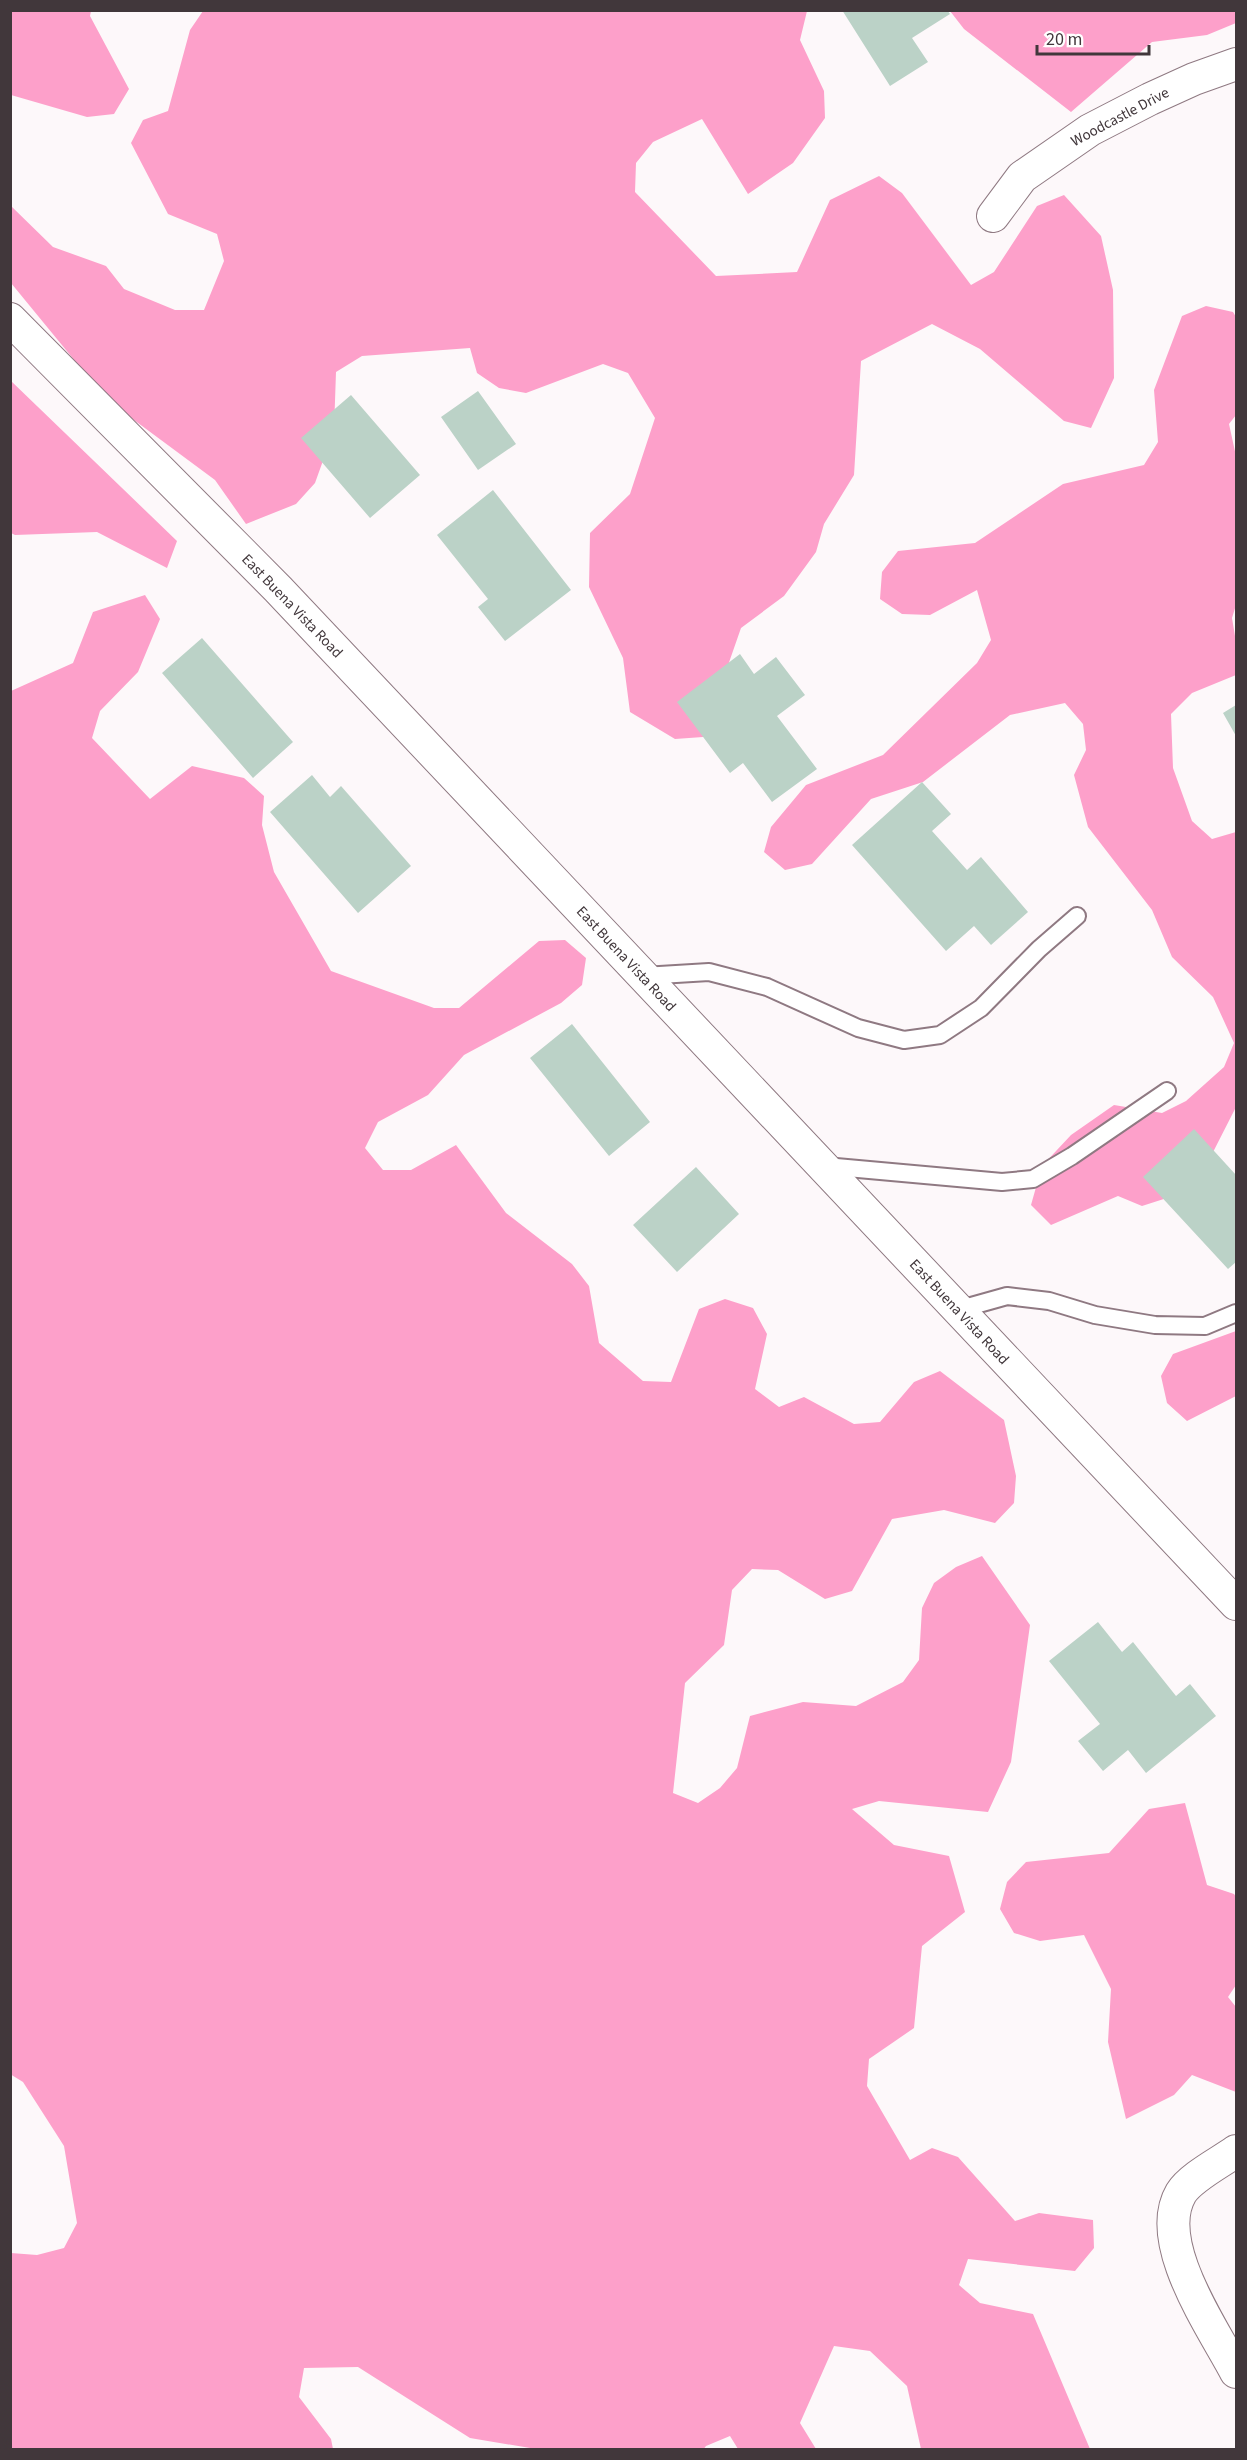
<svg xmlns="http://www.w3.org/2000/svg" width="1247" height="2460" font-family="'Source Sans 3',sans-serif">
<style>
.forest{fill:#fda0ca}
.building{fill:#bbd2c7}
.lines{fill:none;stroke-linecap:round;stroke-linejoin:round}
.service-casing{stroke:#8f7982;stroke-width:20}
.minor-casing{stroke:#8f7982;stroke-width:34}
.service{stroke:#fff;stroke-width:16}
.minor{stroke:#fff;stroke-width:32}
.labels{text-anchor:middle;dominant-baseline:central;stroke-width:6;stroke-linejoin:round;paint-order:stroke}
.street-label{font-size:15px;fill:#41373b;stroke:#fff}
</style>
<rect width="100%" height="100%" fill="#fdf8fa"/>
<path class="forest" d="M1236,10V23L1207,35L1152,42L1071,112L964,29L950,11Z
M10,11H91L90,16L129,89L114,114L87,117L11,95Z
M203,11H807L800,40L824,91L825,118L793,163L748,194L702,119L653,142L636,163L635,192L716,276L797,272L830,200L879,176L902,193L971,285L994,272L1037,206L1064,195L1101,236L1113,290L1114,378L1091,428L1064,421L980,349L932,324L861,361L854,475L824,524L816,552L784,596L741,628L703,737L675,739L630,712L623,658L589,587L590,533L630,494L655,418L628,373L603,364L526,393L499,388L477,373L470,348L362,356L336,372L334,430L315,483L296,504L246,524L215,480L107,400L11,283L10,205L53,247L106,266L124,289L175,310H204L224,261L217,234L168,214L131,143L143,120L168,111L190,30Z
M1206,306L1233,312L1236,317V415L1229,424L1236,456V605L1232,618L1236,642V675L1192,693L1171,714L1173,768L1192,821L1212,839L1236,832V1107L1209,1160L1170,1197L1142,1206L1118,1196L1051,1225L1031,1205L1042,1166L1071,1135L1114,1105L1162,1113L1186,1101L1224,1067L1234,1043L1213,997L1172,957L1152,910L1088,827L1074,775L1086,750L1083,724L1065,703L1010,715L923,782L871,799L812,864L785,870L764,852L771,827L806,785L883,755L977,663L991,640L977,590L930,615L902,614L880,599L882,572L898,551L975,543L1063,484L1144,465L1158,442L1154,390L1182,316Z
M10,380L177,541L167,568L97,532L15,535L11,533Z
M145,595L160,619L138,672L100,711L92,738L150,799L192,766L244,778L264,796L262,825L274,872L331,971L434,1008H459L539,941L565,940L586,958L582,985L561,1003L464,1055L428,1095L378,1122L365,1148L383,1170H411L456,1145L506,1213L572,1264L589,1286L599,1343L643,1381L671,1382L699,1309L725,1299L753,1308L767,1334L755,1389L779,1407L804,1397L854,1424L880,1422L914,1382L940,1371L1004,1420L1016,1476L1014,1503L995,1523L944,1510L892,1519L852,1591L825,1599L778,1570L752,1569L732,1590L724,1645L685,1683L673,1793L698,1803L720,1788L737,1768L750,1716L803,1702L856,1706L903,1682L919,1660L922,1608L934,1583L956,1567L982,1556L1030,1625L1011,1762L988,1812L879,1801L852,1809L894,1845L949,1856L965,1912L922,1946L914,2028L869,2059L867,2086L910,2160L932,2148L958,2157L1015,2221L1039,2213L1093,2220L1094,2248L1075,2271L968,2259L959,2285L980,2303L1033,2314L1090,2449H921L907,2386L870,2351L834,2346L800,2423L816,2449H738L730,2436L706,2446L703,2450L536,2449L470,2438L358,2367L304,2368L299,2397L331,2439L333,2449H11V2253L37,2255L64,2248L77,2223L64,2146L23,2082L10,2074L11,691L73,663L93,612Z
M1236,1331V1396L1187,1421L1167,1403L1161,1376L1173,1354Z
M1185,1803L1207,1885L1234,1894L1236,1897V1985L1228,1997L1236,2007V2092L1192,2075L1174,2095L1126,2119L1108,2042L1111,1989L1084,1935L1040,1941L1014,1933L1000,1909L1007,1882L1026,1862L1109,1853L1149,1809Z"/>
<path class="building" d="M842,10H947L950,14L912,38L928,62L890,86Z
M478,391L516,444L478,470L441,417Z
M351,395L420,475L370,518L301,438Z
M493,490L571,590L505,641L478,607L488,599L437,535Z
M202,638L293,742L253,778L162,673Z
M740,654L754,674L776,657L805,695L777,716L817,769L772,802L743,763L730,773L677,702Z
M1236,705V736L1223,713Z
M312,775L330,797L341,786L411,866L358,913L270,812Z
M922,782L951,814L932,831L967,870L981,857L1028,912L991,945L974,926L946,951L852,845Z
M572,1024L650,1122L609,1156L530,1058Z
M1194,1129L1236,1175V1262L1228,1269L1143,1177Z
M696,1167L739,1214L677,1272L633,1225Z
M1098,1622L1122,1652L1133,1642L1176,1696L1190,1684L1216,1716L1146,1773L1128,1750L1103,1771L1078,1741L1100,1724L1049,1661Z"/>
<g class="lines">
<defs>
<path id="service" d="M643,976L709,972L767,987L858,1028L904,1040L940,1035L981,1008L1039,949L1077,916
M825,1166L1002,1182L1033,1179L1072,1156L1167,1091
M957,1310L1007,1296L1049,1301L1095,1315L1155,1325L1205,1326L1236,1313"/>
<path id="minor" d="M993,216L1022,177L1090,130L1150,99L1194,79L1236,64
M10,319L278,589L1236,1604
M1236,2151C1221,2162 1191,2177 1181,2193C1152,2242 1213,2328 1236,2372"/>
</defs>
<use href="#service" class="service-casing"/>
<use href="#minor" class="minor-casing"/>
<use href="#service" class="service"/>
<use href="#minor" class="minor"/>
</g>
<g class="labels">
<g class="street-label">
<text transform="translate(1120 117) rotate(-28)">Woodcastle Drive</text>
<text transform="translate(292 606) rotate(46)">East Buena Vista Road</text>
<text transform="translate(626 959) rotate(47)">East Buena Vista Road</text>
<text transform="translate(959 1312) rotate(47)">East Buena Vista Road</text>
</g>
</g>
<rect width="1247" height="2460" fill="none" stroke="#41373b" stroke-width="24"/>
<path d="M1037 45v9h112v-9" fill="none" stroke="#41373b" stroke-width="3"/>
<text x="1046" y="45" font-size="18" fill="#41373b" stroke="#ffffff" stroke-width="4.5" paint-order="stroke">20 m</text>
</svg>
